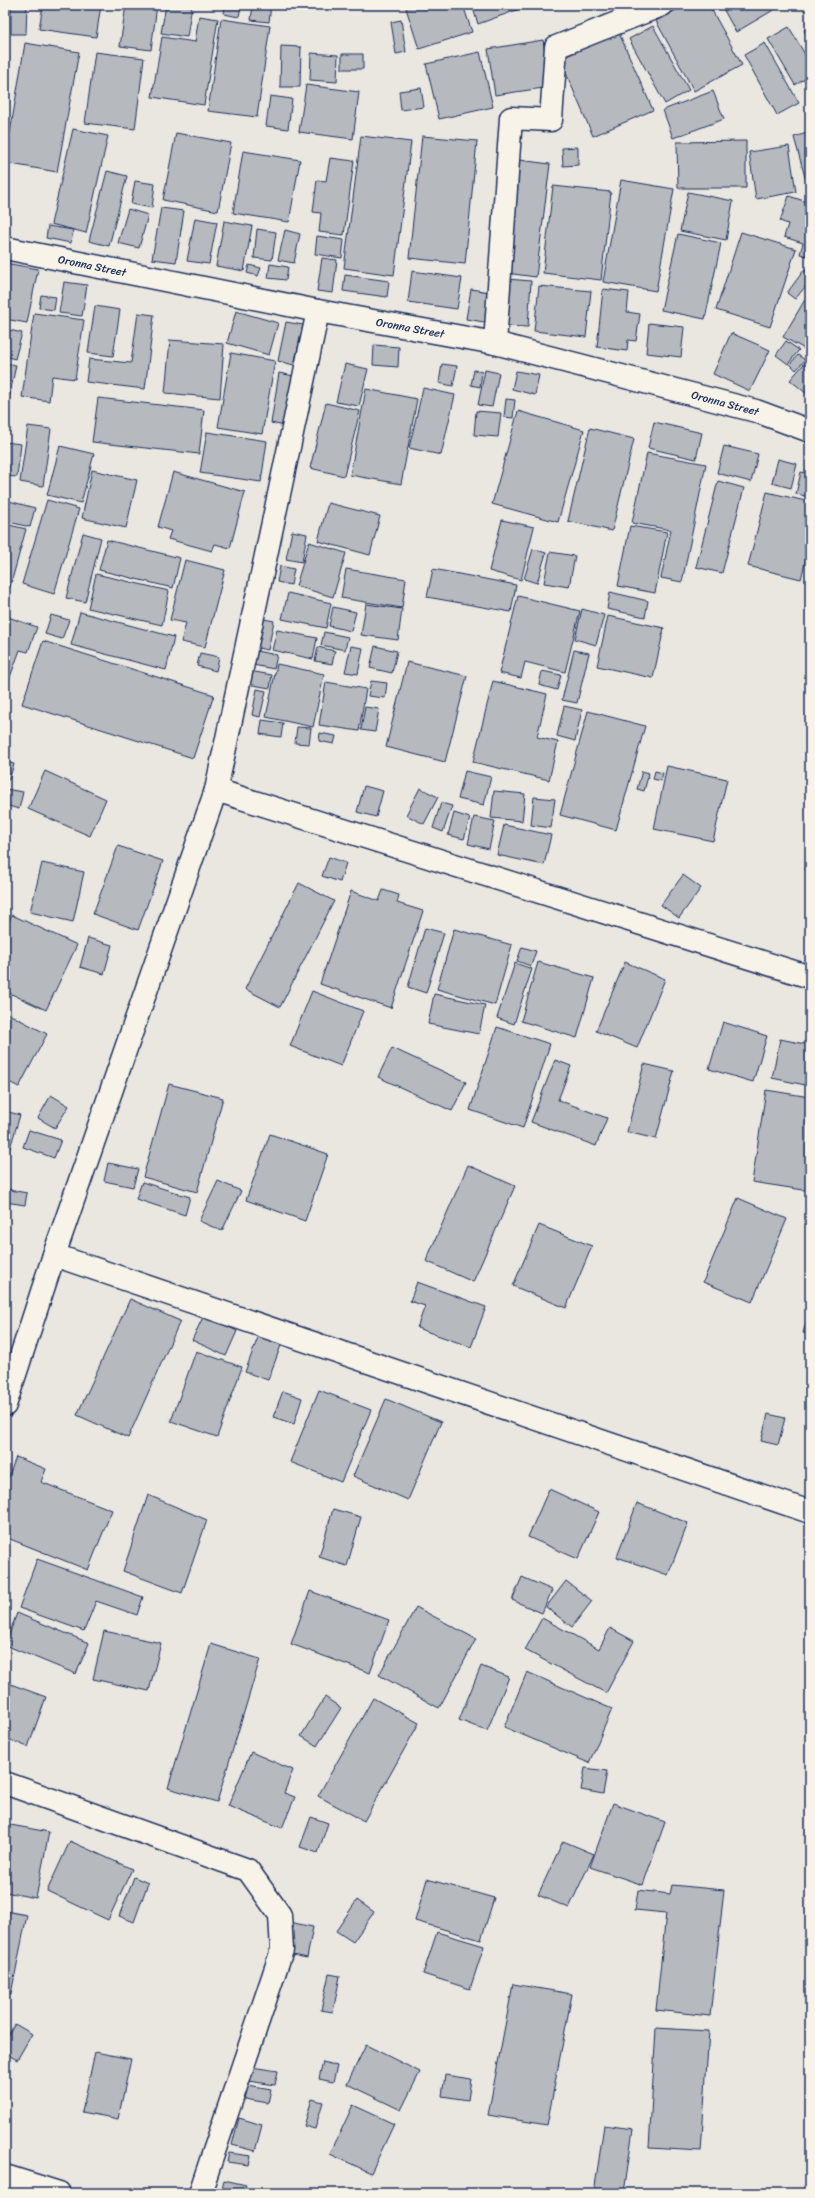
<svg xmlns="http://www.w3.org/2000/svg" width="815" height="2198" font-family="Sriracha,sans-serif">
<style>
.building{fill:#b6babf;stroke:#1b2f5e}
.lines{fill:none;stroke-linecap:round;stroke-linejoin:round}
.minor-casing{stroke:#1b2f5e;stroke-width:25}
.major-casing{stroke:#1b2f5e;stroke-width:25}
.minor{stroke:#f7f3e8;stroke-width:22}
.major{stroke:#f7f3e8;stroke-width:22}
.labels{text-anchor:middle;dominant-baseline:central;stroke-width:4;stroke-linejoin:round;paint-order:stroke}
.street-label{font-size:11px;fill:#1b2f5e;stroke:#f7f3e8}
</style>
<rect width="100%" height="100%" fill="#eae7e0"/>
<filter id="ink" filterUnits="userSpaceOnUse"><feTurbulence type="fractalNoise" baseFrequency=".025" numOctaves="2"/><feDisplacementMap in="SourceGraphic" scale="8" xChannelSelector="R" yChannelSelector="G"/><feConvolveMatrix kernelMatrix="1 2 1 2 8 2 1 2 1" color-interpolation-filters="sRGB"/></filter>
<g filter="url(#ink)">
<path class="building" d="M5,5H7L5,66Z
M11,5H27L26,34H11Z
M43,5H101L96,37L39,29Z
M126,5H157L151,50L120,46Z
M166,5H192L187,37L161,33Z
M225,5H241L239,17L224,14Z
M253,5H271L269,22L251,20Z
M405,5H463L472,32L419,49Z
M472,5H527L528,6L478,24Z
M685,5H709L742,65L694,91L656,21Z
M721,5H782L736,32Z
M199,16L218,19L204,105L152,97L162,37L195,42Z
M221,19L270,26L257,117L208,111Z
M401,20L406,52L396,54L391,22Z
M653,26L689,90L665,104L629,39Z
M789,27L810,63V76L795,85L768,39Z
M810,28V43L804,30Z
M619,33L653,110L593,136L560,59Z
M543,40L550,87L495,95L488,49Z
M25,43L79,52L57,172L5,163Z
M765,43L799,103L777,115L744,55Z
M281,46L301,47L300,87H280Z
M95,52L144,58L135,129L85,123Z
M480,52L493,107L439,119L426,64Z
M311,53L338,55L337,82L310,80Z
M342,54H363V69H342Z
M306,85L359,92L353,139L299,132Z
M421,88L424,107L401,110L399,91Z
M713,91L724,119L673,138L663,110Z
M270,96L292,99L288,129L266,126Z
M73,129L108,136L86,233L51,224Z
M810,132V188H808L794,137Z
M176,133L231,143L218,211L163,200Z
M361,136L411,142L394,275L344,268Z
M422,136L477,141L465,264L409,258Z
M746,141V188H678L677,142Z
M789,146L796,192L756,199L749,152Z
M578,147V165L563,166L562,148Z
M243,151L300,160L289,222L233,213Z
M330,158L354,161L344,235L319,232L321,213L313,212L317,180L326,181Z
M519,160L550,164L536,277L506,273Z
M107,171L127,176L109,246L89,241Z
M621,180L674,189L656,291L603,282Z
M135,181L155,184L152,208L131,204Z
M553,186L611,192L601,280L543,273Z
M688,192L733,201L726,240L680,231Z
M789,196L810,203V257L800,254L803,243L784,237L788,224L780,221Z
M161,208L184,211L176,262L152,259Z
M128,209L148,215L139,248L118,243Z
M195,218L217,222L209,264L187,261Z
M224,221L252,226L244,271L216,266Z
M48,226L73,230L71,243L46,238Z
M257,229L276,232L272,260L254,258Z
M285,230L300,234L294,263L278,260Z
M741,232L796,249L770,327L716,310Z
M678,234L721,243L705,319L661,310Z
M317,236L344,240L342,258L315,254Z
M322,258L337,260L333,293L317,291Z
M5,263L38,269L27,323L5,319Z
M270,264L288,267L286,280L268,278Z
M249,265L261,268L258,276L247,273Z
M804,270L810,274V281L795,299L787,293Z
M412,271L462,278L457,309L408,302Z
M345,275L389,281L387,297L343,291Z
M507,279L531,281L528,327L504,326Z
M64,282L87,285L82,316L59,313Z
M539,286L591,291L586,337L534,331Z
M471,289L495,293L490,323L466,319Z
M603,289L629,292L627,312L640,314L636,341L628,340L627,351L597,347Z
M810,291V352L783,337Z
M41,295L56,297L54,310L39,308Z
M95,306L120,310L113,356L88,353Z
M236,311L278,323L269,355L227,343Z
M34,313L84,320L75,379L52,376L49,401L22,397Z
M138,313L154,315L145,389L86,382L89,359L131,363Z
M286,322L303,325L294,365L278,361Z
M649,323L684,327L681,357L646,353Z
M5,329L22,333L15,359L5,356Z
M731,333L770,350L750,391L713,374Z
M170,340L224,344L220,398L165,393Z
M786,341L799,350L788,364L776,355Z
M374,345L399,347L398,367L373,365Z
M231,353L275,361L262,434L218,427Z
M798,355L805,360L796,370L790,364Z
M810,357V391L807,394L790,380Z
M5,363L16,365L6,413L5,412Z
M345,364L368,369L359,406L336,402Z
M442,364L457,366L453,386L439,383Z
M474,370L482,372L480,387L471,385Z
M485,370L499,373L492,407L478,405Z
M516,371L539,375L535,395L512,389Z
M279,373L294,376L285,426L271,423Z
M423,388L455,395L441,455L409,448Z
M366,389L417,399L401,484L350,475Z
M98,398L204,410L199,454L92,442Z
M506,399L515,400L513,418L504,417Z
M326,403L360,411L344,476L310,468Z
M476,411L501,413L498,437L474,435Z
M518,411L584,430L558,522L492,504Z
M654,422L702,433L696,459L648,448Z
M28,426L51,429L43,486L20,482Z
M590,428L634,439L612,531L568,521Z
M207,432L267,441L261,482L200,473Z
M5,442L21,444L17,477L5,476Z
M60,446L94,454L81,503L47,495Z
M724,446L758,454L751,482L717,473Z
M647,453L706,464L682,582L661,578L671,530L632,523Z
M778,459L797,464L791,488L772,483Z
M92,470L137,480L126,528L82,518Z
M173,472L245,492L230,548L215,544L212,551L168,539L171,531L158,527Z
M801,472L810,474V497L796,494Z
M718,481L744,488L722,573L696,567Z
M767,492L810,502V543L801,579L748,566Z
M5,500L35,508L30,527L5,521Z
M47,500L79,509L54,594L22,584Z
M328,503L380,516L370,555L318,541Z
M502,520L534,527L521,580L489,571Z
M5,524L26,529L10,587L5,586Z
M630,526L667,532L655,593L618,586Z
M292,531L307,534L302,562L286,559Z
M83,533L101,538L85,602L66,598Z
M107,540L180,558L173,588L99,570Z
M309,542L346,553L333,597L296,586Z
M533,549L546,553L537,583L524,579Z
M550,552L575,556L569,587L544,583Z
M185,560L225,570L205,647L181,642L186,623L170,620Z
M280,566L294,569L291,585L277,582Z
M346,569L406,579L402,608L341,598Z
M433,569L516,585L511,612L427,597Z
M96,574L169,591L162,625L88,608Z
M610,592L648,601L645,617L607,609Z
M288,593L331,603L326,628L282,619Z
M518,596L580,611L565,672L525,662L521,678L499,673Z
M366,604L402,609L398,640L361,635Z
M333,607L356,612L351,631L329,626Z
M582,609L604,615L596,645L575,639Z
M80,612L174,637L166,670L71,645Z
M51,615L69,620L62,639L45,634Z
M5,616L37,627L28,652L20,650L6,688Z
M608,616L664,628L653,678L597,666Z
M264,619L274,621L268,650L258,648Z
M277,630L317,638L313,659L272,650Z
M324,632L348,637L345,650L321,645Z
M43,641L214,695L193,758L22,704Z
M351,646L363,648L358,674L345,672Z
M375,646L397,651L392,673L370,668Z
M318,647L335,651L332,664L315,661Z
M574,650L589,653L577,703L562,700Z
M256,651L277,655L274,669L253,665Z
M200,653L219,657L216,671L197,666Z
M407,662L467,676L445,762L386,747Z
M277,664L324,674L313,727L266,717Z
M810,670V692L806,691Z
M249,671L272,675L270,688L247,684Z
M542,671L561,675L557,690L539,685Z
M371,681L387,683L385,698L368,696Z
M493,681L547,694L537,737L558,742L549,780L473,762Z
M326,682L366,689L359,731L319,725Z
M257,689L266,691L260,717L252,715Z
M564,706L582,710L575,741L557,736Z
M365,707L379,709L375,732L361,730Z
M588,711L645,726L616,830L560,815Z
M262,720L283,723L281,737L260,734Z
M297,727L311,728L309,744L295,743Z
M320,733L336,736L334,744L319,741Z
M5,762L14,764L9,780L5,779Z
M667,766L727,779L713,841L654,829Z
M45,771L106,799L90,836L28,809Z
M465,771L491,777L484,805L458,799Z
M642,771L649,773L644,791L637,789Z
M655,771L663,773L661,781L653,779Z
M364,786L383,791L376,817L357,812Z
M420,788L438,797L424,824L406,815Z
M5,789L23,792L19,809L5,805Z
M494,791L525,794L522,821L491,818Z
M534,797L555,799L551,828L531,825Z
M441,803L452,806L443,832L433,828Z
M454,813L470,818L464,839L448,835Z
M474,817L495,821L489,849L468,844Z
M504,825L551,835L544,865L497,855Z
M118,846L163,861L138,930L93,914Z
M810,852V871L805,870Z
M329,857L346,863L340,882L322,876Z
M42,863L84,872L73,922L30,912Z
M683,875L701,888L679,918L661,905Z
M299,883L334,901L280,1007L245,989Z
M383,890L399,895L397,903L423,911L391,1008L320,984L351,891L379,901Z
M12,915L77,945L46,1010L5,991V929Z
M425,928L444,933L426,993L408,987Z
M454,929L512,945L495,1005L437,989Z
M88,938L112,945L104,974L80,967Z
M522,947L536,951L531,966L517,961Z
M538,962L594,978L577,1038L521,1021Z
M625,962L665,979L637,1048L596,1031Z
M515,963L532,969L514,1024L497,1018Z
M312,991L363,1011L341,1066L290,1046Z
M434,994L485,1005L479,1034L428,1024Z
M5,1012L47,1034L19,1087L5,1080Z
M723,1022L767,1036L753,1082L709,1069Z
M497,1027L550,1044L523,1128L470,1110Z
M780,1039L810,1045V1086L772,1078Z
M392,1048L466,1082L452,1111L378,1077Z
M555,1060L571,1066L558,1100L607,1118L596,1146L531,1122Z
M644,1064L674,1071L656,1139L627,1132Z
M169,1084L223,1098L197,1192L143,1177Z
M766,1090L810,1097V1191L752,1182Z
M51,1095L69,1106L55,1128L38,1118Z
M5,1111L20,1115L6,1161H5Z
M29,1130L61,1140L54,1158L23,1147Z
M270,1134L328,1154L305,1221L246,1200Z
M108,1163L138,1169L133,1187L104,1181Z
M468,1165L515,1186L473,1282L426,1261Z
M218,1181L241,1191L222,1231L199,1221Z
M142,1182L190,1197L185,1215L136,1199Z
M5,1189L27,1193L25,1205L5,1202Z
M738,1198L787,1219L752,1302L703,1282Z
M539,1225L592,1246L566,1308L513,1286Z
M417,1282L486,1307L471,1347L417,1328L425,1306L410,1301Z
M130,1299L180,1321L128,1438L77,1415Z
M810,1309V1335L803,1333Z
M204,1315L237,1331L226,1356L192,1340Z
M260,1332L283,1340L268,1380L245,1372Z
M196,1351L242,1367L217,1437L171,1421Z
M319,1390L371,1410L341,1482L290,1462Z
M283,1391L302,1398L294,1424L273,1417Z
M386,1399L441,1422L408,1500L353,1476Z
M768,1414L785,1418L778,1445L761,1441Z
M16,1457L46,1469L41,1482L112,1510L88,1570L5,1537V1486Z
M549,1489L599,1512L578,1559L528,1537Z
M148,1495L207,1520L182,1593L123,1571Z
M637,1503L688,1523L668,1575L617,1557Z
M333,1509L361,1517L347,1566L319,1557Z
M37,1559L143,1597L137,1615L96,1601L84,1631L19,1608Z
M522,1577L552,1590L542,1613L512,1600Z
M566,1581L592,1601L572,1627L546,1607Z
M310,1591L389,1620L370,1673L291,1644Z
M416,1607L476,1639L439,1708L379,1675Z
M17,1613L89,1643L76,1674L5,1645Z
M542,1618L599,1649L610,1628L634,1641L606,1693L525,1650Z
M104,1631L161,1643L149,1691L93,1679Z
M211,1644L260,1659L217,1802L168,1788Z
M481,1666L509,1677L487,1731L459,1720Z
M527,1672L612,1709L589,1763L504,1727Z
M5,1682L46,1697L28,1747L5,1738Z
M325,1697L341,1708L317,1746L301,1736Z
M373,1698L419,1723L364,1821L318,1796Z
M251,1752L293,1770L284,1793L295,1797L282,1828L228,1806Z
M585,1768L607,1771L603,1794L581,1790Z
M613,1803L665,1822L643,1885L590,1867Z
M311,1817L328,1823L318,1853L300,1847Z
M5,1824L49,1832L36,1898L5,1892Z
M70,1841L132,1869L108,1920L47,1891Z
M563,1841L594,1854L569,1908L538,1895Z
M134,1877L148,1883L134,1922L119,1916Z
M427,1879L494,1898L481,1940L415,1921Z
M672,1885L724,1890L710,2016L656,2010L666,1913L635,1910L638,1890L670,1894Z
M357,1900L374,1912L353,1942L336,1931Z
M5,1911L27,1915L11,1994L5,1993Z
M294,1923L313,1927L307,1958L287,1954Z
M437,1932L484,1946L470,1989L423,1974Z
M329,1974L340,1976L333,2012L321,2010Z
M513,1984L572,1994L547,2125L488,2115Z
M15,2024L32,2034L17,2060L5,2053V2040Z
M656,2028L709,2031L701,2151L649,2148Z
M366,2045L420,2072L401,2110L347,2084Z
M95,2052L131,2059L118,2119L82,2112Z
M323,2062L337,2066L333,2082L319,2079Z
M251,2067L278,2071L275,2085L249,2081Z
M445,2075L471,2079L468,2100L442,2096Z
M248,2085L271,2089L268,2103L245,2099Z
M312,2099L323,2102L315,2129L304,2126Z
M353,2105L394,2124L371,2173L330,2154Z
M239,2118L262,2125L255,2151L232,2145Z
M604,2125L633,2129L624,2193H594Z
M229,2153L251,2156L249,2165L227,2162Z
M224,2180L246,2185L244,2193H221Z"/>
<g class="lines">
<defs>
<g id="minor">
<path id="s1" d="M5,248L318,311L495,343L756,411L810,431"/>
<path d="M495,343L511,118L551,120L556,47L662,5"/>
<path d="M216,790L810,977"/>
<path d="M54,1255L810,1512"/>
<path d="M5,1405L54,1255L216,790L318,311"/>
<path d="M5,1783L248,1870L280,1915L282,1950L200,2193"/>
</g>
<path id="major" d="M5,2176L59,2193"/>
</defs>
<use href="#minor" class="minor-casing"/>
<use href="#major" class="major-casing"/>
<use href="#minor" class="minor"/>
<use href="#major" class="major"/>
</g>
</g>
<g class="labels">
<g class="street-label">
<text stroke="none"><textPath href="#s1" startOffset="89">Oronna Street</textPath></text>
<text stroke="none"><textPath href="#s1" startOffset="413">Oronna Street</textPath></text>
<text stroke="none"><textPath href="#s1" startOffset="737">Oronna Street</textPath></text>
</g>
</g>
<rect width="815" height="2198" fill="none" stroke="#f7f3e8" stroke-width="20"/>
<rect x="10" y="10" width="795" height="2178" fill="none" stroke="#1b2f5e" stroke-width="1.5" filter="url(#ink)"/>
</svg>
